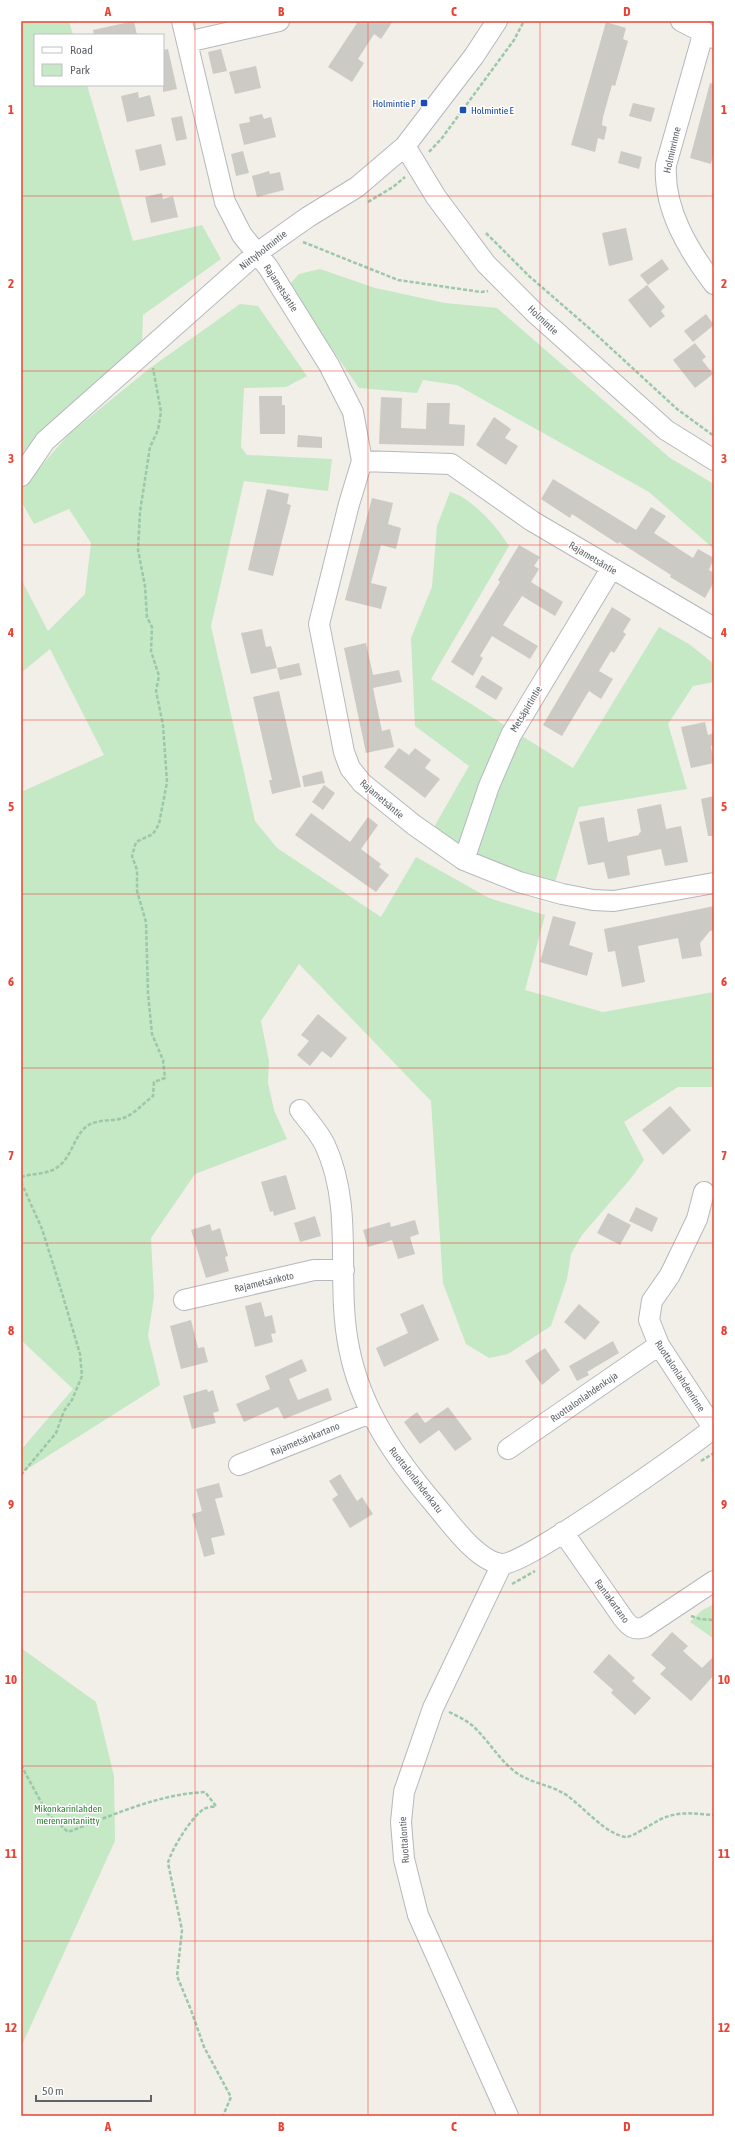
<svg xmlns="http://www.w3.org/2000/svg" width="735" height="2137" font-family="'Asap Condensed',sans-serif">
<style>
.green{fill:#c5e8c5}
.building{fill:#cccac5}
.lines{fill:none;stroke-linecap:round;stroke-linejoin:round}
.minor-casing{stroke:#b5b8bc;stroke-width:22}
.path{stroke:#9cc7a9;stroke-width:2.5;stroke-dasharray:4 2;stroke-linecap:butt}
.minor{stroke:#fff;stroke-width:20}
.grid{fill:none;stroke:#ea4335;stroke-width:1;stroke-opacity:0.55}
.transit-dot{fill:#1a4fb4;stroke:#fff;stroke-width:1.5}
.labels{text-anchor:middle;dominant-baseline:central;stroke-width:3;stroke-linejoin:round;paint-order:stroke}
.transit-label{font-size:10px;fill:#164399;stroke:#fff;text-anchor:end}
.street-label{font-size:10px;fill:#5f6368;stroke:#fff}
.park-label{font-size:10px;fill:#348238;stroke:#fff}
.neatline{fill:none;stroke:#ea4335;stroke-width:1.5}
.grid-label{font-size:13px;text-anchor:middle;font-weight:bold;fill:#ea4335}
</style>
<rect width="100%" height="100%" fill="#f1efe8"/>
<path class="green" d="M21,21H69L73,35H35V85H87L133,241L202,225L221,259L143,315L142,343L55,419L21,457Z
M320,269L375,288L445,303L497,308L670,458L714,484V549L649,492L457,385L423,380L417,393L359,388L288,286L299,274Z
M240,304L258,306L307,376L286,387L244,388L241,447L247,455L332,459L328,491L244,481L211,626L255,821L277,848L381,917L416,857L489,898L545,915L525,990L603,1012L714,992V1087H678L624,1122L644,1160L632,1177L582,1235L571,1254L567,1279L551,1326L508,1354L489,1358L466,1344L443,1283L431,1101L299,964L261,1021L269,1061L268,1083L274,1110L287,1139L195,1174L151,1238L154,1297L148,1336L160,1385L21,1473V1450L73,1389L21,1340V792L104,755L50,649L21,673V579L48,631L85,594L91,543L69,509L34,524L21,501V489L69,434L150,368Z
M450,492C471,497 498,528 509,546L431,679L573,768L659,627L689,644L714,664V682L693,686L668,724L687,789L579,807L554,885L481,859L434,827L469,766L415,726L411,638L432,587L437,526Z
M714,1604V1639L690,1622L701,1611Z
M21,1648L96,1702L114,1776L115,1841L21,2047Z"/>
<path class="building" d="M134,21L137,35H94L93,30Z
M353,21H393L381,39L374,34L358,59L364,63L352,82L328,67L357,23Z
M606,22L626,28L623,39L628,41L615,86L612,85L603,117L602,125L607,127L604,140L598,138L595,152L571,145Z
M168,49L177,89L163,92V50Z
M221,49L227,71L213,74L208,52Z
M256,66L261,88L235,94L229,72Z
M710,83L714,84V151L711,164L690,158Z
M138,92L139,98L150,95L155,116L127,122L121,96Z
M633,103L655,108L651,122L629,116Z
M262,114L264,119L271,117L276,137L244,145L239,124L250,122L249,117Z
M182,116L187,139L176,141L171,118Z
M161,144L166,165L140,171L135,150Z
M243,151L249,173L236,176L231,154Z
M621,151L642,157L639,169L618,163Z
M269,171L270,174L280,172L284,190L257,197L252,176Z
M162,193L163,199L173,196L178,217L151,223L145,197Z
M626,228L633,260L609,266L602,233Z
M662,259L669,269L648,285L640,275Z
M647,285L665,307L661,311L665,316L650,328L628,300Z
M706,314L714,325L693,342L684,331Z
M695,343L706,357L702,360L713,374L695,388L673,360Z
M259,396H282V405H285V434H260Z
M381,397L402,398L401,428L426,429L427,403H450L449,424L465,425L464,446L379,444Z
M494,417L511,429L505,438L518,446L506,465L476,445Z
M298,435L322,437V448L297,447Z
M553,479L636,530L651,507L666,516L654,533L693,558L698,549L714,558L709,570L714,573V582L705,598L670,577L671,575L619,542L618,544L572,514L570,518L541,499Z
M267,489L289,494L287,504L291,505L273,576L248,570Z
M372,498L393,503L388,524L401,528L396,549L381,545L371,583L387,587L381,609L345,600Z
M519,545L540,557L534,566L539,569L531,582L563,602L555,616L522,596L503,625L538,646L530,659L492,636L480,656L483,658L473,676L451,662L500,582L498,580Z
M612,607L631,619L623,632L626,634L614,653L611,651L599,671L613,679L601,699L589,691L562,736L543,725Z
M262,629L266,647L271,646L277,668L251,674L241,633Z
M366,643L373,675L399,670L402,682L373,688L382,731L390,729L394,747L366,753L344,648Z
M299,663L302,675L280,680L277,668Z
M482,675L503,688L496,700L475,687Z
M279,691L301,787L272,794L269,780H272L253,697Z
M705,722L708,735L714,733V745L711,746L714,763L691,768L681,727Z
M399,748L409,755L415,748L431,760L425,768L440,779L425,798L384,767Z
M322,771L325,783L304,787L302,776Z
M324,785L335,793L323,810L312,802Z
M714,796V836H708L701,799Z
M661,804L666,829L681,826L688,862L665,866L661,849L627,856L630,875L608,879L604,862L588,865L579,822L604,817L608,842L639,835V833L641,832L637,809Z
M311,813L350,842L368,817L378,825L361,849L381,864L379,867L389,875L376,892L295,835Z
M714,906V930L710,931L700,943L702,956L682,959L678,938L638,946L645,982L622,987L615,951L608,952L604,929Z
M553,916L576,922L569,945L593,953L587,976L540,962Z
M318,1014L347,1038L331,1058L322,1051L310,1066L297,1055L309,1041L301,1035Z
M670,1106L691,1130L663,1155L642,1130Z
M286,1175L296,1209L274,1216L273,1211L270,1212L261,1182Z
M636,1207L658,1218L652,1232L629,1221Z
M608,1213L631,1225L620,1245L597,1233Z
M315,1216L321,1236L300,1242L294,1223Z
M415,1220L419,1234L410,1237L415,1254L398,1259L392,1240L368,1247L363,1230L390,1222L391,1227Z
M210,1224L212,1231L220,1228L228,1256L225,1257L229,1271L206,1278L191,1230Z
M261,1302L265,1317L272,1315L276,1333L271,1334L273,1342L255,1347L245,1306Z
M423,1304L439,1340L384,1367L376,1348L408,1333L400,1314Z
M579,1304L600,1322L585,1340L564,1322Z
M191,1320L198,1348L204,1347L208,1362L181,1369L170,1326Z
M613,1341L619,1353L587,1372L589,1375L577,1381L569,1366Z
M545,1348L560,1370L542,1385L525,1361Z
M302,1359L307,1371L289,1379L298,1400L328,1388L332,1400L284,1419L278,1407L244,1422L236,1404L270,1389L265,1376Z
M207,1389L208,1392L213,1390L219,1411L213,1413L216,1423L192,1429L183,1396Z
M448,1407L472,1439L455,1451L439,1430L420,1444L404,1422L417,1412L425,1423Z
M340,1474L357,1501L362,1497L373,1514L350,1528L332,1499L338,1495L329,1481Z
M219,1483L223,1497L215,1499L225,1535L211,1538L215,1554L204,1557L192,1514L202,1511L196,1489Z
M672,1632L688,1646L683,1651L702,1668L714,1656V1675L691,1701L660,1674L666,1668L651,1655Z
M609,1654L635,1678L632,1681L651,1698L635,1715L611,1693L613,1690L593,1672Z"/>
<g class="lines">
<defs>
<path id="minor" d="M182,21L225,202L242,235L268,267L329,365L353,412L362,461L349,504L319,624L344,752L350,768L362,783L414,825L464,860L519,882L562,894L593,900L614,901L714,883
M681,21L714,38
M704,31L666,165C663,209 689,251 714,284
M187,42L279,21
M405,146L436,197L486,264L535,313L666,430L714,460
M362,461L451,464L532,521L714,628
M21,476L45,441L257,253L308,217L357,187L405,146L474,56L497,21
M464,860L489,786L511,735L611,569
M300,1110C308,1121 319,1132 325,1145C355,1210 335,1280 349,1348C361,1410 396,1459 436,1506C451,1524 478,1562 502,1564C523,1567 688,1448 714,1428
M704,1192L697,1219L670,1275L652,1301L649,1320L659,1345L714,1429
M184,1300L314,1270H344
M508,1449L659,1345
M239,1465L370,1413
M563,1532L623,1618C629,1626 634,1631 645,1627L714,1581
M502,1564L433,1708L404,1792L401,1822L404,1859L418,1915L508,2116"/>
</defs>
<use href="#minor" class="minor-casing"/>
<path class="path" d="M429,152L442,138L514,40L524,21
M368,202L393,187L405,177
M486,233L529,276L589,328L677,409L714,436
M303,242L398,280L481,292L488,291
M21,1177C33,1173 48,1175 59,1166C72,1156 74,1136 87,1126C99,1118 115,1122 126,1117C136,1112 144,1103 153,1096L154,1082L165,1078L163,1060L152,1034L148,993L146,922L137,891V870L132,856L136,842L153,834L159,824L167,782L163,725L156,691L159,676L151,651L152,627L147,617L145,586L138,550L140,512L150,447L158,430L161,412L153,368
M21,1182L42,1229L59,1283L80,1354L82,1376L72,1400L64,1411L56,1433L21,1475
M701,1461L714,1453
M512,1584L535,1571
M691,1616L700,1619L714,1620
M449,1712C457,1716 466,1720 473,1726C488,1740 498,1758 514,1771C530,1784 552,1784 569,1797C584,1808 607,1835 626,1837C632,1838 656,1820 666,1817C682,1811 697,1814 714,1815
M21,1765L47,1813L68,1832C111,1816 158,1794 205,1792L216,1806C213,1807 207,1807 204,1809C192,1816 171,1850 168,1863L182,1930L177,1976L191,2010L204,2047L231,2097L223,2116"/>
<use href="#minor" class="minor"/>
</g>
<path class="grid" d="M195,21V2116M368,21V2116M540,21V2116M21,196H714M21,371H714M21,545H714M21,720H714M21,894H714M21,1068H714M21,1243H714M21,1417H714M21,1592H714M21,1766H714M21,1941H714"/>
<g class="transit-dot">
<rect x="420" y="99" width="8" height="8" rx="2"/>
<rect x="459" y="106" width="8" height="8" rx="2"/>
</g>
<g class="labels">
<g class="transit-label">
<text x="416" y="103">Holmintie P</text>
<text x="471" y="110" text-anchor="start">Holmintie E</text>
</g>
<g class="street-label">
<text transform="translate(672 150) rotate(-77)">Holminrinne</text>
<text transform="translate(263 250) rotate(-38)">Niittyholmintie</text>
<text transform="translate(281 288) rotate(57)">Rajametsäntie</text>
<text transform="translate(543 320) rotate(43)">Holmintie</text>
<text transform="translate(593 558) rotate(31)">Rajametsäntie</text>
<text transform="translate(526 709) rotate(-59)">Metsäpirtintie</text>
<text transform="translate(382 799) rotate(41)">Rajametsäntie</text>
<text transform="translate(264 1282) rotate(-13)">Rajametsänkoto</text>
<text transform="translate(680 1376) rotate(57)">Ruottalonlahdenrinne</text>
<text transform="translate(584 1397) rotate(-35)">Ruottalonlahdenkuja</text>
<text transform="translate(305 1439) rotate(-22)">Rajametsänkartano</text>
<text transform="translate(416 1480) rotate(52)">Ruottalonlahdenkatu</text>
<text transform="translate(612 1601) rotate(54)">Rantakartano</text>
<text transform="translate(404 1840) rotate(-94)">Ruottalontie</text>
</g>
<g class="park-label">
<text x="68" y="1808">Mikonkarinlahden<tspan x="68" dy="12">merenrantaniitty</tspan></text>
</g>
</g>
<rect width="735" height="2137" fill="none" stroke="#ffffff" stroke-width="44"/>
<rect x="34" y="34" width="130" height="52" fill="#ffffff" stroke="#bfc1c3"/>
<rect x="42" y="47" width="20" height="6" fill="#ffffff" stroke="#bfc1c3"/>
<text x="70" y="54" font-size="12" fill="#5f6368">Road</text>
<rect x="42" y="64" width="20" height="12" fill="#c5e8c5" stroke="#bfc1c3"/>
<text x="70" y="74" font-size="12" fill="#5f6368">Park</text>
<path d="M36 2095v6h115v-6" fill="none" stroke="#5f6368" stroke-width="2"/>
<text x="42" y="2095" font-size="12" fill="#5f6368" stroke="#ffffff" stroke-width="3" paint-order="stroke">50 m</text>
<rect x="22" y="22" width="691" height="2093" class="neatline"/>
<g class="grid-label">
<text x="108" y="16">A</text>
<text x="281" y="16">B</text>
<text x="454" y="16">C</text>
<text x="627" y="16">D</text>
<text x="11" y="114">1</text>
<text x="724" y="114">1</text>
<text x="11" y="288">2</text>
<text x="724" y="288">2</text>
<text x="11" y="463">3</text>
<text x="724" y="463">3</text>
<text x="11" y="637">4</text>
<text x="724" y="637">4</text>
<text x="11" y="811">5</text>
<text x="724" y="811">5</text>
<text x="11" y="986">6</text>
<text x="724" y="986">6</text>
<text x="11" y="1160">7</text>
<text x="724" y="1160">7</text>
<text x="11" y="1335">8</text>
<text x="724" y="1335">8</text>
<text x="11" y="1509">9</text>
<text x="724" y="1509">9</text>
<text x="11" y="1684">10</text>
<text x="724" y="1684">10</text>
<text x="11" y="1858">11</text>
<text x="724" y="1858">11</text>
<text x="11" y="2032">12</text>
<text x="724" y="2032">12</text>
<text x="108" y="2131">A</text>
<text x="281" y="2131">B</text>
<text x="454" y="2131">C</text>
<text x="627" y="2131">D</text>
</g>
</svg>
